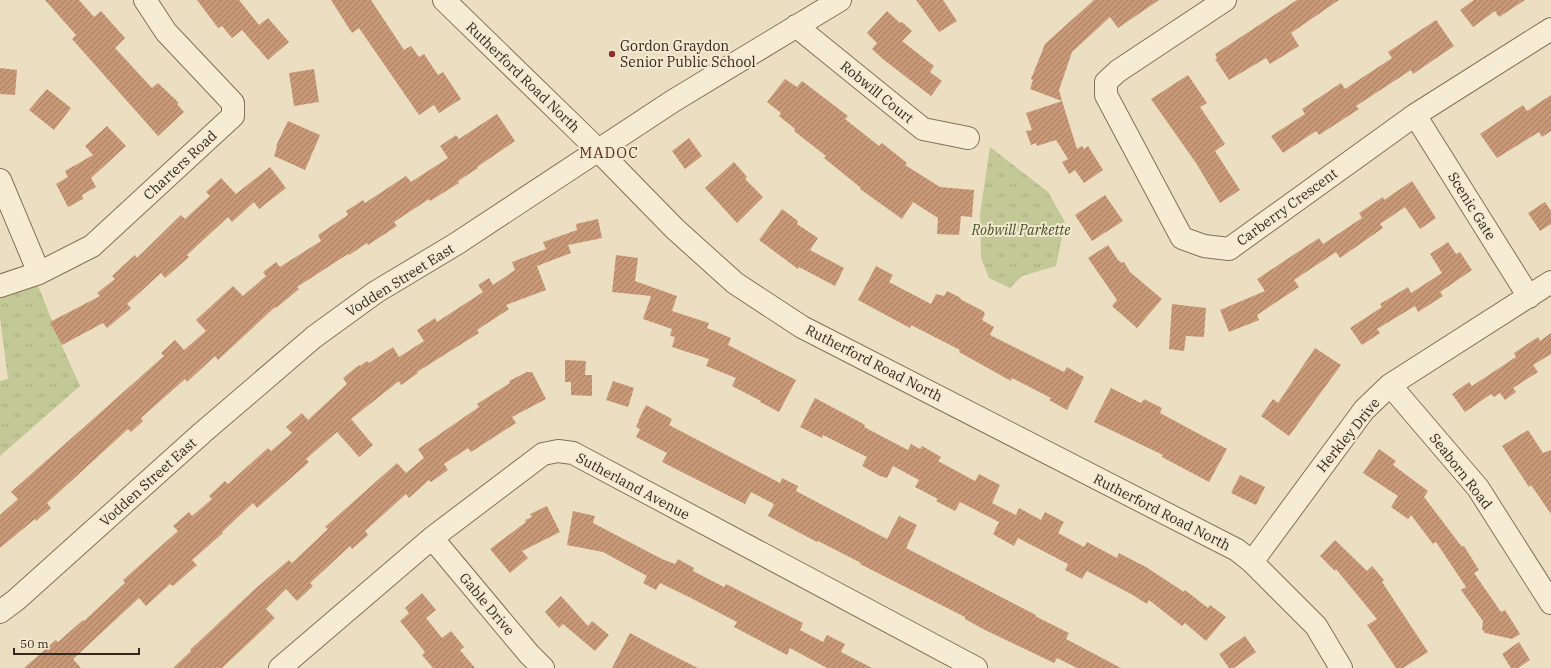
<svg xmlns="http://www.w3.org/2000/svg" width="1551" height="668" font-family="'IBM Plex Serif',serif">
<style>
.park{fill:url(#park-tufts)}
.building{fill:url(#building-hatch)}
.lines{fill:none;stroke-linecap:round;stroke-linejoin:round}
.minor-casing{stroke:#83705a;stroke-width:24}
.minor{stroke:#f6ecd3;stroke-width:22}
.poi-dot{fill:#8e2e2e;stroke:#f3e9d0;stroke-width:1.5}
.labels{text-anchor:middle;dominant-baseline:central;stroke-width:4;stroke-linejoin:round;paint-order:stroke}
.poi-label{font-size:14px;fill:#34281d;stroke:#f3e9d0;text-anchor:start}
.street-label{font-size:14px;fill:#34281d;stroke:#f3e9d0}
.park-label{font-size:14px;font-style:italic;fill:#444f25;stroke:#f3e9d0}
.neighbourhood-label{font-size:15px;letter-spacing:1px;fill:#5d2c1f;stroke:#f3e9d0}
</style>
<defs>
<pattern id="park-tufts" width="24" height="20" patternUnits="userSpaceOnUse"><rect width="24" height="20" fill="#c2c896"/><path d="M3 7l-1-3M5 7V3M7 7l1-3M15 17l-1-3M17 17v-4M19 17l1-3" fill="none" stroke="#a7ac81"/></pattern>
<pattern id="building-hatch" width="6" height="6" patternUnits="userSpaceOnUse"><rect width="6" height="6" fill="#c79979"/><path d="M-1 1l2-2M0 6l6-6M5 7l2-2" fill="none" stroke="#a27d63"/></pattern>
</defs>
<rect width="100%" height="100%" fill="#ebdec1"/>
<path class="park" d="M990,147L1048,192L1065,222L1056,266L1022,276L1010,288L989,278L981,258L980,214Z
M37,283L62,346L80,386L0,456V381L8,379L0,318V295L23,290Z"/>
<path class="building" d="M45,0H79L94,17L101,11L125,38L115,48L152,88L158,83L179,103L177,104L184,112L158,136L72,39L76,35Z
M197,0H239L259,25L268,18L289,42L268,60L242,30L232,38L222,26L218,28Z
M331,0H371L404,50L411,46L419,57L424,54L438,75L443,72L461,99L439,113L434,105L419,115L359,28L352,33Z
M916,0H943L957,21L939,32Z
M1094,0H1159L1118,28L1110,17L1072,52L1059,90L1062,101L1030,89L1033,80L1031,79L1045,44Z
M1297,0H1339L1291,33L1299,46L1270,64L1266,58L1229,80L1215,59L1217,58L1215,54Z
M1474,0H1525L1499,17L1495,11L1473,27L1460,10Z
M887,11L900,23L902,22L912,31L902,41L934,66L930,72L942,81L931,96L884,60L872,49L877,43L867,33Z
M1436,20L1454,46L1413,74L1411,70L1356,106L1359,109L1319,135L1316,131L1283,153L1271,136L1305,114L1302,109L1341,83L1345,89L1392,58L1388,52Z
M0,68L17,70L15,95L0,94Z
M314,69L319,102L294,106L289,73Z
M1188,75L1207,103L1200,107L1225,144L1215,151L1240,190L1220,203L1196,163L1151,99Z
M785,79L797,87L802,81L848,116L845,119L879,146L882,143L907,163L905,165L940,187L974,190L972,217L961,216L959,235L937,234L938,218L913,202L902,219L860,189L861,188L824,158L826,156L794,131L795,129L779,116L781,113L767,102Z
M47,89L71,108L54,130L29,110Z
M1551,95V131L1542,137L1539,132L1497,158L1480,134L1523,105L1527,111Z
M1062,101L1077,149L1082,146L1084,149L1088,146L1103,170L1084,183L1075,170L1069,174L1062,162L1068,159L1056,140L1037,146L1036,143L1031,145L1026,131L1032,130L1026,113Z
M497,114L515,141L477,167L478,168L458,181L459,183L430,201L429,199L394,222L397,226L368,245L367,243L349,255L348,254L297,287L299,289L276,308L275,307L218,360L215,356L187,382L185,379L141,418L143,421L131,432L128,429L47,503L51,508L36,521L35,519L0,548V515L18,499L11,492L164,356L161,353L175,340L184,350L206,331L196,320L233,286L243,296L266,276L263,272L276,262L280,267L321,241L318,235L348,215L346,211L363,200L365,203L406,176L411,182L448,158L440,146L456,135L459,139Z
M288,121L320,135L305,170L274,156L277,147L276,146Z
M107,126L126,146L91,178L96,187L82,195L83,199L68,207L56,184L68,177L65,171L93,155L85,146Z
M689,138L702,156L685,169L672,151Z
M734,162L747,177L745,179L763,197L737,223L705,188Z
M270,167L286,188L259,209L254,202L232,222L228,217L187,255L189,257L165,278L161,273L127,304L131,308L107,328L103,323L62,345L50,322L100,296L97,293L115,279L112,276L135,255L137,258L181,215L185,219L210,196L206,192L221,178L236,194Z
M1412,181L1436,218L1420,229L1405,207L1380,224L1383,228L1340,258L1336,252L1294,280L1299,287L1257,315L1259,320L1229,332L1220,310L1265,291L1257,279L1319,238L1323,244L1362,218L1359,213L1383,197L1384,200Z
M1105,195L1123,221L1092,241L1075,215Z
M1545,202L1551,211V224L1540,231L1528,213Z
M782,209L798,221L797,224L818,238L810,250L844,268L835,286L799,267L798,269L759,240Z
M598,219L602,238L568,245L571,253L537,266L546,290L506,305L509,309L477,330L479,333L417,372L418,373L401,385L399,381L351,419L373,445L359,457L337,432L306,459L309,462L257,508L253,503L222,532L223,533L192,560L197,565L173,586L170,584L146,606L139,598L73,659L81,668H24L56,640L58,642L83,620L84,621L125,583L123,580L178,531L173,526L189,512L192,516L212,499L209,496L225,481L228,484L268,448L271,451L292,433L286,427L302,413L308,420L347,384L343,378L359,365L360,366L367,361L369,363L393,347L399,357L424,341L417,330L435,318L437,322L483,292L478,285L489,278L493,285L515,270L512,262L546,249L543,242L577,230L576,224Z
M1448,242L1456,254L1460,252L1472,270L1440,292L1443,296L1418,312L1415,306L1377,329L1380,333L1362,345L1350,328L1382,307L1380,304L1408,287L1411,293L1442,273L1430,254Z
M1108,245L1118,260L1122,263L1124,262L1130,272L1162,299L1137,328L1112,306L1117,300L1088,258Z
M616,255L638,258L635,281L677,296L672,311L709,323L707,328L731,338L728,345L796,380L779,412L760,402L761,401L732,386L736,378L706,366L709,359L672,347L675,337L670,336L672,329L643,319L651,296L612,292Z
M876,266L893,275L889,282L931,304L936,294L944,296L947,291L961,298L960,299L983,311L985,314L982,320L994,327L990,335L1064,372L1067,367L1084,377L1067,410L1049,400L1051,398L1012,378L1011,381L959,352L960,350L911,325L910,328L858,300Z
M1172,304L1206,308L1204,337L1186,336L1184,351L1169,349Z
M1551,333V354L1533,365L1538,372L1513,388L1516,392L1505,400L1500,393L1494,397L1491,394L1465,412L1452,394L1469,382L1472,386L1516,357L1514,353L1538,337L1540,341Z
M1315,348L1341,365L1289,436L1261,416L1273,399L1278,403Z
M565,360L586,361L585,375H592V396L571,395V382H565Z
M527,372H532L546,399L512,417L516,423L471,452L468,448L444,464L448,470L431,482L429,480L409,498L406,494L365,531L368,535L352,549L350,546L310,583L313,586L297,601L286,589L266,609L275,618L222,668H173L191,651L190,650L256,588L289,560L292,563L328,529L325,527L397,463L406,473L424,458L418,449L479,407L477,404L510,383L509,381Z
M613,381L634,388L628,407L606,400Z
M1111,388L1141,403L1144,399L1162,408L1160,413L1227,449L1209,482L1162,457L1163,455L1094,422Z
M815,398L858,421L865,425L864,427L908,450L911,444L920,449L922,446L941,457L938,461L975,481L979,474L1000,485L992,503L1016,515L1019,508L1041,520L1045,512L1064,522L1058,533L1084,547L1087,542L1117,558L1119,553L1146,567L1184,592L1185,590L1208,608L1210,605L1226,617L1206,641L1185,623L1182,626L1149,600L1147,604L1131,594L1087,571L1082,579L1065,570L1068,564L1018,538L1014,546L996,536L993,534L999,522L960,502L955,511L936,501L938,499L915,487L919,480L893,466L887,478L880,476L862,466L867,457L823,435L822,438L800,427Z
M646,405L672,419L669,425L780,483L782,478L798,486L796,491L887,539L899,516L917,525L906,548L1036,615L1035,616L1069,633L1066,639L1121,668H1077L1057,658L1054,663L983,629L965,619V617L860,564L861,563L818,541L817,542L768,516L774,504L751,492L745,504L662,462L667,453L636,437L640,429L636,427L639,421H638Z
M1528,430L1543,453L1551,450V514L1531,485L1529,487L1502,446Z
M1379,449L1396,461L1393,465L1428,491L1424,497L1462,547L1464,546L1479,570L1474,573L1501,612L1505,610L1520,634L1512,639L1485,633L1482,629L1483,621L1461,590L1466,587L1436,542L1433,544L1411,515L1408,519L1391,507L1398,496L1363,473Z
M1240,475L1265,487L1256,505L1231,493Z
M547,506L560,532L522,551L528,558L510,573L490,549L526,522L525,520L532,517L530,514Z
M573,511L595,516L593,523L662,559L675,564L678,559L694,568L693,571L724,587L726,584L803,623L800,630L823,642L827,635L845,644L841,652L872,668H827L790,648L787,655L734,627L737,622L689,597L660,583L656,590L643,583L647,576L603,552L567,545Z
M1335,540L1367,571L1372,566L1384,580L1382,582L1428,652L1403,668H1396L1367,625L1377,619L1336,569L1335,571L1320,556Z
M422,593L436,610L426,618L442,638L451,631L464,647L460,650L475,668H433L422,655L425,652L400,621L409,613L405,608Z
M561,596L588,626L592,621L609,635L595,651L563,624L559,628L545,612Z
M630,633L656,647L698,668H612Z
M1245,636L1256,652L1234,668H1229L1219,654Z
M1519,642L1530,660L1518,668H1511L1502,654Z"/>
<g class="lines">
<defs>
<path id="minor" d="M444,0L591,143L675,229L735,283L802,327L1237,550L1252,562L1316,626L1341,668
M1225,0L1118,71L1106,82V95L1182,238L1204,246L1229,249L1415,115L1551,29
M796,26L923,129L968,138
M1415,115L1529,297
M0,180L39,273
M0,286L39,273L92,246L233,116V103L166,32L145,0
M1390,385L1478,488L1551,603
M432,538L529,654L543,668
M1252,562L1364,410L1390,385L1551,282
M0,612L16,600L202,433L314,337L376,292L456,244L673,101L840,0
M280,668L432,538L543,454L558,451L573,453L976,668"/>
</defs>
<use href="#minor" class="minor-casing"/>
<use href="#minor" class="minor"/>
</g>
<circle class="poi-dot" cx="612" cy="54" r="4"/>
<g class="labels">
<g class="poi-label">
<text x="620" y="46">Gordon Graydon<tspan x="620" dy="16">Senior Public School</tspan></text>
</g>
<g class="street-label">
<text transform="translate(523 77) rotate(44)">Rutherford Road North</text>
<text transform="translate(877 92) rotate(39)">Robwill Court</text>
<text transform="translate(180 165) rotate(-43)">Charters Road</text>
<text transform="translate(1472 206) rotate(58)">Scenic Gate</text>
<text transform="translate(1287 207) rotate(-36)">Carberry Crescent</text>
<text transform="translate(400 280) rotate(-32)">Vodden Street East</text>
<text transform="translate(874 363) rotate(27)">Rutherford Road North</text>
<text transform="translate(1348 435) rotate(-51)">Herkley Drive</text>
<text transform="translate(1461 471) rotate(52)">Seaborn Road</text>
<text transform="translate(148 482) rotate(-42)">Vodden Street East</text>
<text transform="translate(633 486) rotate(28)">Sutherland Avenue</text>
<text transform="translate(1162 512) rotate(27)">Rutherford Road North</text>
<text transform="translate(487 604) rotate(50)">Gable Drive</text>
</g>
<g class="park-label">
<text x="1021" y="230">Robwill Parkette</text>
</g>
<g class="neighbourhood-label">
<text x="609" y="152">MADOC</text>
</g>
</g>
<path d="M14 648v6h125v-6" fill="none" stroke="#34281d" stroke-width="2"/>
<text x="20" y="648" font-size="12" fill="#34281d" stroke="#f3e9d0" stroke-width="3" paint-order="stroke">50 m</text>
</svg>
